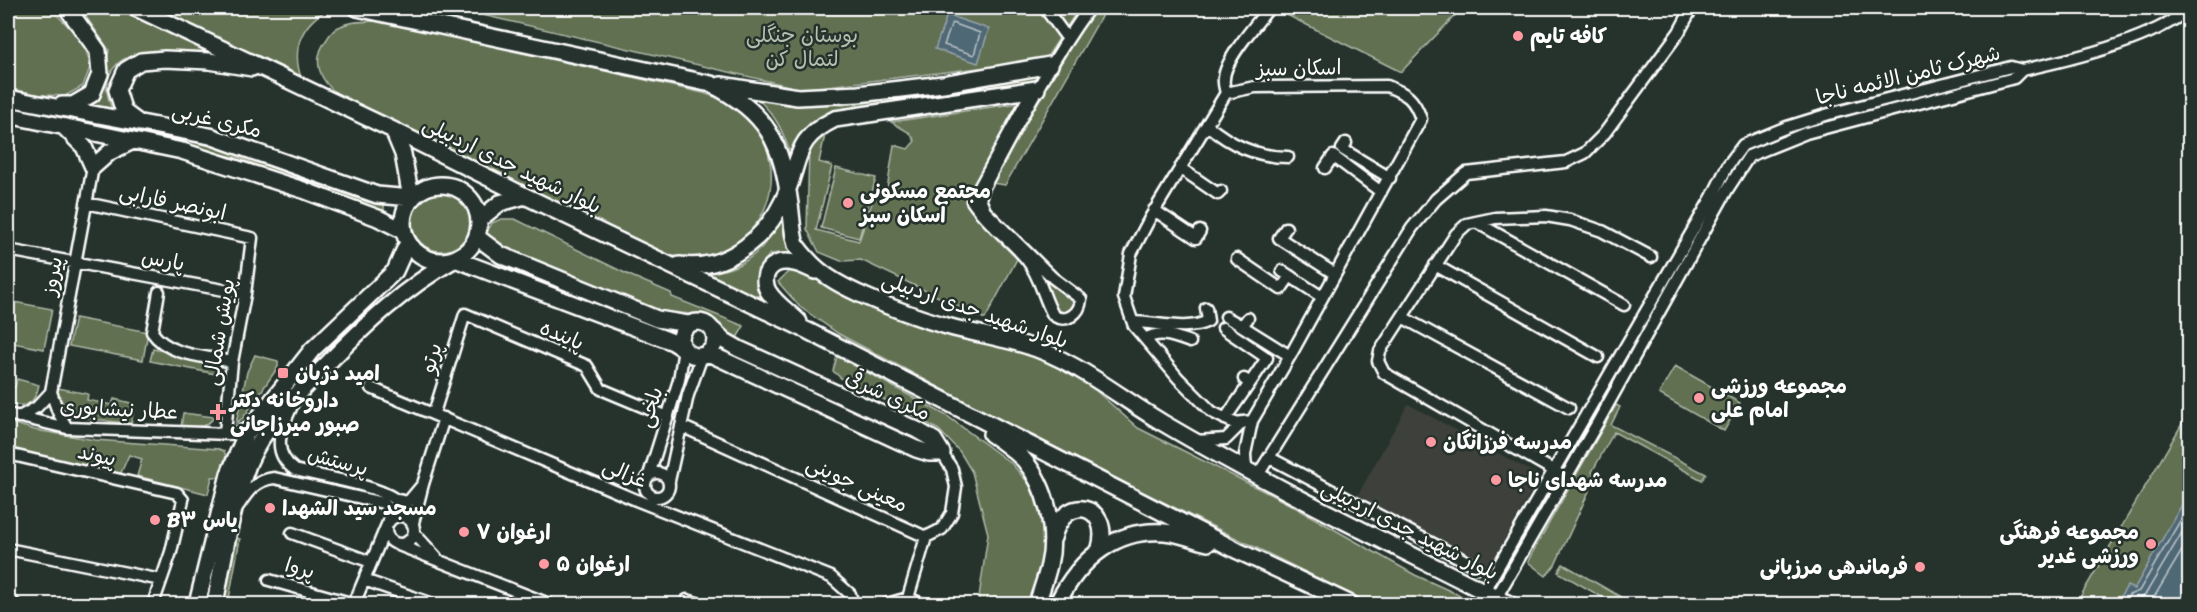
<svg xmlns="http://www.w3.org/2000/svg" width="2197" height="612" font-family="Sriracha,'Playpen Sans Arabic',sans-serif">
<style>
.built{fill:#3c413b}
.green{fill:#607051;stroke:#b0b8a8;stroke-width:1.5}
.water{fill:#506874;stroke:#96a4ac;stroke-width:1.5}
.lines{fill:none;stroke-linecap:round;stroke-linejoin:round}
.shore{stroke:#b9c3c7;stroke-width:1.5}
.street-casing{stroke:#fff;stroke-width:15}
.secondary-casing{stroke:#fff;stroke-width:20}
.street{stroke:#26332d;stroke-width:10}
.secondary{stroke:#26332d;stroke-width:15}
.poi-dot{fill:#ff9aa2;stroke:#26332d;stroke-width:2}
.labels{text-anchor:middle;dominant-baseline:central;stroke-width:5;stroke-linejoin:round;paint-order:stroke}
.park-label{font-size:21px;fill:#b7bfb1;stroke:#26332d}
.poi-label{font-size:21px;font-weight:bold;fill:#fff;stroke:#26332d;text-anchor:start}
.street-label{font-size:21px;fill:#fff;stroke:#26332d}
</style>
<rect width="100%" height="100%" fill="#26332d"/>
<filter id="ink" filterUnits="userSpaceOnUse"><feTurbulence type="fractalNoise" baseFrequency=".0167" numOctaves="2"/><feDisplacementMap in="SourceGraphic" scale="12" xChannelSelector="R" yChannelSelector="G"/><feConvolveMatrix kernelMatrix="1 2 1 2 8 2 1 2 1" color-interpolation-filters="sRGB"/></filter>
<g filter="url(#ink)">
<path class="built" d="M1408,404L1540,476L1489,567L1358,495Z"/>
<path class="green" d="M8,8H50L82,40L91,65L83,86L65,96L25,94L8,90Z
M80,8H120L219,56C186,52 111,37 107,87C106,94 110,103 112,110L88,106L101,95L109,50Z
M152,8H331C302,22 290,48 302,80Z
M452,8H1079L1045,60L802,89Z
M1093,8H1106L1005,185L991,183Z
M1273,8H1462L1401,72Z
M383,21L703,93C716,97 729,101 740,110C786,148 781,221 727,249C716,255 701,259 688,258C675,258 664,254 652,250L339,95C319,81 311,60 327,39C330,34 335,28 341,26C353,20 370,22 383,21Z
M1039,74L1035,83L843,112L810,123L790,153C781,125 775,116 755,96L842,105Z
M1019,103L967,201C979,224 1003,237 1017,259L985,319L861,260L841,261L819,252L807,229L809,147L822,134L825,135L819,162L832,166L816,230L859,241L875,194L886,196L894,145L908,149L915,141L910,133L891,122Z
M8,106L182,139L255,157L367,202L384,203V217L240,158L8,111Z
M836,168L876,178L859,238L821,228Z
M412 222a29 29 0 1 1 58 0a29 29 0 1 1-58 0Z
M782,218C783,234 785,245 795,257L783,253L770,254L757,270L756,287L769,301L693,273C737,274 761,257 782,218Z
M501,219H515L629,275L671,293L672,297L744,326L735,341L715,324L705,318L690,314L645,309L501,250L486,234L492,223Z
M794,266L890,313L950,335L1012,348L1053,364L1093,388L1138,428L1291,505L1415,575L1479,604H1371L1153,497L978,408L839,334L800,307L778,282Z
M1041,275L1044,276L1071,298L1075,304C1070,312 1066,314 1057,312Z
M8,301L52,309L44,349L8,342Z
M75,318L148,332L143,360L69,346Z
M153,349L218,362L216,374L150,361Z
M255,355L278,361V367L243,418L236,423L247,372Z
M837,356L947,416L1012,464L1030,485L1042,515L1045,538L1041,567L1030,604H978L988,534L972,472L960,452L939,430L901,408L841,378L833,371Z
M1675,366L1740,403L1724,431L1659,394Z
M17,379L39,385C35,404 26,409 8,403V385L15,387Z
M58,388L88,394L87,400L112,405L114,399L135,404L131,424L64,415L56,393Z
M1616,405L1620,407L1611,425L1706,474L1702,480L1614,432L1592,472L1595,478L1555,565L1546,576L1528,562L1530,557Z
M2189,412V604H2076Z
M183,413L214,417C206,429 195,427 181,428Z
M8,422L35,430L95,440L219,449L224,451L226,456L219,477H212L208,494L137,476L142,459L129,455L120,475L8,451Z
M236,538L240,539L228,604H220Z
M1563,564L1633,604H1614L1558,572Z"/>
<path class="water" d="M947,15L989,29L978,63L935,49Z
M2189,492V604H2116L2127,586L2134,589Z"/>
<g class="lines">
<path class="shore" d="M952,23L980,33L974,55L944,45Z
M2123,604L2129,595L2139,591L2190,504
M2132,604L2145,595L2190,519
M2150,604L2190,537"/>
<defs>
<path id="street" d="M1045,8L1067,38
M2022,70C2069,60 2154,40 2190,8
M1033,89L972,201C987,224 1010,239 1027,260C1040,276 1043,297 1053,315C1066,324 1080,314 1081,299L1053,278L985,211L980,199L983,189C1016,127 1048,65 1089,8
M1226,93C1225,89 1223,83 1224,79C1224,60 1257,23 1269,8
M1207,125C1231,145 1256,157 1288,157
M1346,143L1342,149L1390,178
M1180,168L1218,194L1221,191
M1325,168L1333,156L1381,192
M86,203L252,238L245,294L232,362L225,432
M1154,210L1196,238L1200,231
M1476,222L1624,305
M1286,228L1279,238L1335,274
M8,250L245,294
M1237,259L1281,289L1290,276
M1435,265L1598,357
M1282,271L1322,297
M159,292L152,332C168,356 205,356 232,362
M1226,317L1242,326
M1402,317L1569,408
M1248,318L1242,326L1290,356
M1133,322C1156,322 1187,332 1208,321L1206,308
M1223,328L1267,358L1250,383
M1145,339C1160,330 1174,336 1190,342
M371,388L636,500L831,577L850,594L853,604
M292,406C281,429 270,452 295,470C323,477 372,484 395,499C402,504 405,511 408,519
M434,413L465,314L587,366L601,389L668,417
M8,414L67,428L229,434L239,432L251,426
M19,417L37,407L51,392
M1225,419L1250,383L1244,379
M681,426L926,537L942,529L952,513L956,487L952,469L942,453
M67,428L58,412L51,392L93,167
M1196,441L1226,439L1243,422
M8,454L177,493L183,500L171,552L153,604
M1270,458L1477,567
M1246,470L1245,454L1252,421L1290,356L1421,119C1414,98 1407,94 1387,86L1255,87L1226,93L1150,218L1131,254L1124,297L1134,326L1178,378L1212,412L1234,423L1252,421
M645 485a12 12 0 1 1 24 0a12 12 0 1 1-24 0Z
M1558,473L1384,373L1378,361L1380,351L1456,234L1467,224L1476,222L1495,218L1546,216L1570,220L1602,231L1651,257
M649,475L679,380L684,349
M1258,475L1412,228L1436,199L1466,173L1566,162L1585,153L1604,134L1679,32L1692,8
M669,481L688,395L702,356
M397,500L408,502L423,484
M239,505C248,491 256,480 274,478L383,503L389,510V522
M386 530a14 14 0 1 1 28 0a14 14 0 1 1-28 0Z
M413,523L423,484L444,418
M292,533L371,562
M414,533L436,557
M396,544L549,604
M8,549L161,580
M269,580L354,604
M364,580L433,604
M1484,591L1712,197L1728,165L1743,145L1787,127L1829,114L2011,67L2022,70L2014,78L1806,133L1749,156L1727,190L1598,422L1496,598
M908,598L926,537
M687,600L700,604
M8,603L15,604
M354,604L386,527
M887,604L908,598L922,604"/>
<path id="secondary" d="M136,8L393,130L525,196L808,331L1238,551L1351,604
M357,8L711,84C768,113 781,142 790,204C792,218 792,231 796,245C804,256 813,266 824,274C852,295 920,319 954,328C978,334 1002,338 1025,345C1076,360 1117,396 1163,423C1275,489 1393,545 1509,604
M721,85L798,97L858,94L943,84L1050,65
M8,98L210,136L377,195L411,198L403,154L393,130
M62,105H73L92,94L100,74L98,51L67,8
M8,115L182,151L303,190L378,218L404,231
M139,123L124,112L117,90L126,70L141,61L165,59L209,61L252,68
M64,127L84,147L93,167L110,152L133,141
M403 223a38 38 0 1 1 76 0a38 38 0 1 1-76 0Z
M480,219L500,203L525,196
M477,237L501,255L657,319L688,324
M679,265C729,272 771,234 788,189C801,154 796,138 835,119L1037,89
M681 339a17 17 0 1 1 34 0a17 17 0 1 1-34 0Z
M799,322C789,312 775,303 768,291C760,276 770,261 787,262C797,262 806,267 815,271
M708,353L916,449L929,453H942L934,440L917,430L739,349L725,341L713,330
M991,434C1003,442 1014,450 1024,460C1047,487 1057,531 1049,565C1046,578 1041,591 1037,604
M1053,538C1064,492 1112,504 1100,548
M197,604L229,474L246,434L312,350L395,271L408,242
M215,604C224,557 231,507 249,462C265,425 297,394 325,366C367,323 403,289 455,259L673,342L684,349
M1057,604C1079,559 1118,525 1172,533C1184,535 1196,540 1208,543"/>
</defs>
<use href="#street" class="street-casing"/>
<use href="#secondary" class="secondary-casing"/>
<use href="#street" class="street"/>
<use href="#secondary" class="secondary"/>
</g>
</g>
<g class="poi-dot">
<circle cx="1518" cy="36" r="6"/>
<circle cx="848" cy="203" r="6"/>
<rect x="277" y="367" width="12" height="12" rx="3"/>
<circle cx="1699" cy="398" r="6"/>
<path d="M215 403h6v6h6v6h-6v6h-6v-6h-6v-6h6z"/>
<circle cx="1431" cy="442" r="6"/>
<circle cx="1496" cy="480" r="6"/>
<circle cx="270" cy="508" r="6"/>
<circle cx="155" cy="520" r="6"/>
<circle cx="464" cy="532" r="6"/>
<circle cx="2151" cy="544" r="6"/>
<circle cx="544" cy="564" r="6"/>
<circle cx="1920" cy="567" r="6"/>
</g>
<g class="labels">
<g class="park-label">
<text x="802" y="35">بوستان جنگلی<tspan x="802" dy="24">لتمال کن</tspan></text>
</g>
<g class="poi-label">
<text x="1530" y="36">کافه تایم</text>
<text x="860" y="191">مجتمع مسکونی<tspan x="860" dy="24">اسکان سبز</tspan></text>
<text x="295" y="373">امید دژبان</text>
<text x="1711" y="386">مجموعه ورزشی<tspan x="1711" dy="24">امام علی</tspan></text>
<text x="230" y="400">داروخانه دکتر<tspan x="230" dy="24">صبور میرزاجانی</tspan></text>
<text x="1443" y="442">مدرسه فرزانگان</text>
<text x="1508" y="480">مدرسه شهدای ناجا</text>
<text x="282" y="508">مسجد سید الشهدا</text>
<text x="167" y="520">B۳ یاس</text>
<text x="476" y="532">ارغوان ۷</text>
<text x="2139" y="532" text-anchor="end">مجموعه فرهنگی<tspan x="2139" dy="24">ورزشی غدیر</tspan></text>
<text x="556" y="564">ارغوان ۵</text>
<text x="1908" y="567" text-anchor="end">فرماندهی مرزبانی</text>
</g>
<g class="street-label">
<text transform="translate(1299 68) rotate(-1)">اسکان سبز</text>
<text transform="translate(1908 75) rotate(-14)">شهرک ثامن الائمه ناجا</text>
<text transform="translate(217 120) rotate(14)">مکری غربی</text>
<text transform="translate(512 165) rotate(26)">بلوار شهید جدی اردبیلی</text>
<text transform="translate(173 202) rotate(12)">ابونصر فارابی</text>
<text transform="translate(163 260) rotate(10)">پارس</text>
<text transform="translate(52 276) rotate(-80)">پیروز</text>
<text transform="translate(975 310) rotate(19)">بلوار شهید جدی اردبیلی</text>
<text transform="translate(219 332) rotate(-81)">پویش شمالی</text>
<text transform="translate(562 335) rotate(23)">پاینده</text>
<text transform="translate(431 358) rotate(-73)">پرتو</text>
<text transform="translate(888 395) rotate(25)">مکری شرقی</text>
<text transform="translate(650 407) rotate(-72)">بلخی</text>
<text transform="translate(119 409) rotate(3)">عطار نیشابوری</text>
<text transform="translate(97 455) rotate(13)">پیوند</text>
<text transform="translate(338 461) rotate(15)">پرستش</text>
<text transform="translate(625 473) rotate(23)">غزالی</text>
<text transform="translate(857 484) rotate(24)">معینی جوینی</text>
<text transform="translate(1410 530) rotate(27)">بلوار شهید جدی اردبیلی</text>
<text transform="translate(300 568) rotate(16)">پروا</text>
</g>
</g>
<rect width="2197" height="612" fill="none" stroke="#26332d" stroke-width="30"/>
<rect x="15" y="15" width="2167" height="582" fill="none" stroke="#fff" stroke-width="2" filter="url(#ink)"/>
</svg>
